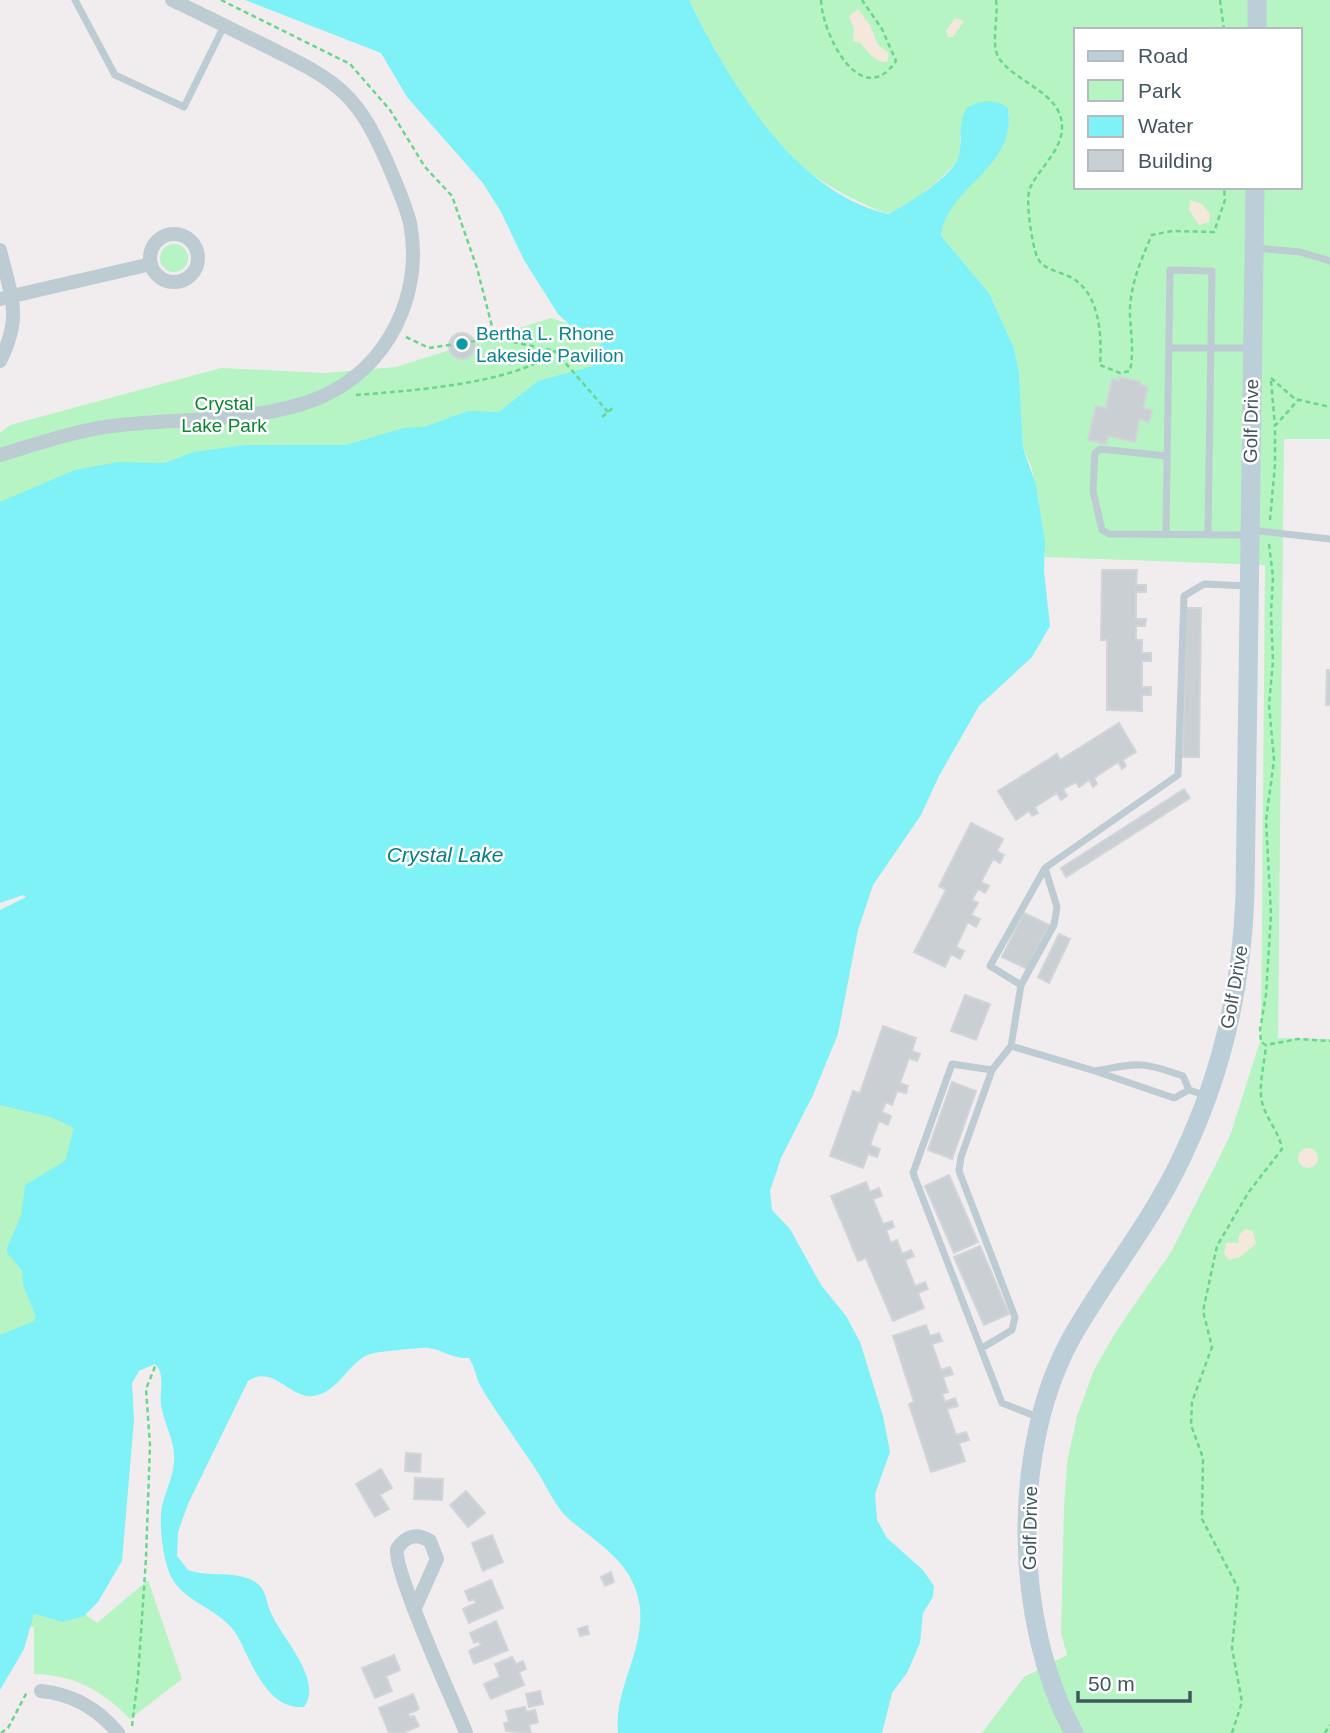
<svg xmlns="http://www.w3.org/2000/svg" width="1330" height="1733" font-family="Arial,sans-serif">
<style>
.green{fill:#b6f4c3;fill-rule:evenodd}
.sand{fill:#f4e8dc}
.water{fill:#7ef2f6}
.building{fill:#c9cfd3;stroke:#d1d5da;stroke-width:2}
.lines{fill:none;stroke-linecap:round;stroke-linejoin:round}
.path{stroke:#6bd58e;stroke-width:2.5;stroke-dasharray:5 3.5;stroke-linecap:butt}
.lane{stroke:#bcccd2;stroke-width:7}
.street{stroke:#bcccd2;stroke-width:14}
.secondary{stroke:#bcced7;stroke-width:19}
.culture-dot{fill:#0f9aa8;stroke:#fff;stroke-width:2.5}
.labels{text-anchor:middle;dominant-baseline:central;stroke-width:5;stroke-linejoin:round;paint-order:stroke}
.culture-label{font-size:19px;fill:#0d838f;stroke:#fff;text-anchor:start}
.park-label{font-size:19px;fill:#0c8634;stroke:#fff}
.street-label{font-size:19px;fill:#44565d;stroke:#fff}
.water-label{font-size:21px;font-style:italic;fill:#057f83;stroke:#fff}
</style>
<rect width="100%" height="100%" fill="#f1edee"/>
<path class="green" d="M689,0H1330V439H1284L1278,1038L1330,1039V1733H982L1024,1677L1067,1655L1061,1633L1064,1509L1067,1463L1077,1416L1094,1370L1117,1330L1171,1252L1217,1162L1231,1133L1261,1038L1265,565L1045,557L1038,497L1031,466L1023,448L1019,372L1014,348L989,293L941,236C946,187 1009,174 1009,112L960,135C960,143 961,151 958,158C952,173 900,215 884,213C855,200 824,186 800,165C751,122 719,57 689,0ZM1076,30H1300V187H1076Z
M160 258a14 14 0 1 1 28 0a14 14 0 1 1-28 0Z
M551,318L616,339L602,372L485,423L0,534V433L10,425L221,368L325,373L396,367Z
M0,999L105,1107L34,1576L97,1623L148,1580L182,1679L130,1719C102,1690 74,1675 34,1674V1627L0,1625Z"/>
<path class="sand" d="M858,9L870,25L878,45L889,53L887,62C876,63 867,52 861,43L853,41L854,29L849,16Z
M955,18L964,21L953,37H948L946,31Z
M1190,200L1202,204L1210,214L1209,222L1199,225L1189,210Z
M1298 1158a10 10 0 1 1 20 0a10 10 0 1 1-20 0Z
M1245,1229L1253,1231L1256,1244L1240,1257L1229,1260L1224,1254L1226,1243H1238L1239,1235Z"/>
<path class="water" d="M245,0H689C730,82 792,191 888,214C908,204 954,176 959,155C963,138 957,121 968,107C980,100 997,99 1008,108C1017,170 947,185 941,236L989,293L1014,348L1019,372L1023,448L1036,485L1045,542L1044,571L1050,626L1032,657L979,706L939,776L921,815L873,885L858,930L838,1034L813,1095L781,1158L770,1191L772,1210L790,1229L821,1285L846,1316L860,1342L883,1416L890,1452L875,1494L877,1520L887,1538L923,1570L934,1586L933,1597L923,1613L920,1643L907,1673L892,1693L882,1733H618C614,1688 644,1653 640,1608C635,1564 601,1546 570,1520C556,1508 549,1491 540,1476C521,1446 499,1417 481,1387C476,1378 475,1367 469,1358C452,1359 444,1350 428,1348C422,1347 381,1352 374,1353C349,1358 341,1392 313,1396C290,1399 273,1364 248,1381L188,1504L178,1532L177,1556L188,1570C209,1578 239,1569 258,1584C267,1591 266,1604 271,1613C281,1637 324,1680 304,1707C267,1710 252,1663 238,1637C223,1608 180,1603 169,1572C163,1556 160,1531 161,1514C162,1497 173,1480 174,1462C176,1442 164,1424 161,1405C159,1391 166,1375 155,1364L139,1371L132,1383L134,1420L122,1561L98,1602L84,1616L63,1622L34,1614L24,1649L0,1690V1335L34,1321L36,1317L23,1285L22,1270L7,1253V1248L21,1216L25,1185L65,1161L74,1128L51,1117L0,1105V910L26,897L23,895L0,903V502L75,470L118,462L165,463L193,452L246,445H346L404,428L424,427L468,411L499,412L538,381L593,366L591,355L601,344L597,338L571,326L558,314L524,260L500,210L482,182L407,97L381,53Z"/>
<path class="building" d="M449 346a13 13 0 1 1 26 0a13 13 0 1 1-26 0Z
M1119,377L1141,382L1140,385L1148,387L1143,408L1152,410L1149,422L1139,419L1135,442L1108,436L1106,444L1088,440L1096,406L1106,408L1112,379L1119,381Z
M1102,570H1137L1136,585H1146V592H1136V619H1146L1145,626H1136V640H1142V653H1151V661H1142V687H1151V695H1142V711L1107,710V640H1101Z
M1186,608H1201L1199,757H1183Z
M1327,670H1330V705H1326Z
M1119,723L1136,752L1123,760L1126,766L1122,769L1118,762L1094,778L1097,784L1093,787L1089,780L1079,787L1076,782L1063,789L1067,796L1061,800L1057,793L1035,807L1038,813L1032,816L1029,811L1016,820L998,791L1057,754L1060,760Z
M1184,789L1190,798L1066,877L1061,868Z
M971,823L1003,839L997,851L1004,855L1000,863L993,859L981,882L989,886L985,893L978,889L972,900L978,903L971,915L980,919L976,927L968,922L956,947L964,951L960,959L951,954L945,967L914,952L946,890L939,886Z
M1024,913L1049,925L1027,969L1002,957Z
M1059,934L1070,939L1049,983L1038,977Z
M965,995L990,1004L976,1040L951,1031Z
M883,1026L916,1038L912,1051L920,1054L917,1061L909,1058L900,1083L908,1086L906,1093L897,1091L892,1105L886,1102L882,1112L891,1116L888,1125L879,1121L870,1145L880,1149L877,1157L868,1154L863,1168L830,1156L853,1091L860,1093Z
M952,1082L976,1091L952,1159L928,1150Z
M949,1175L978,1242L954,1253L925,1186Z
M866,1182L870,1192L879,1188L882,1196L873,1199L883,1224L892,1221L894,1227L886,1230L891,1243L897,1240L902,1254L911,1250L914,1256L905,1260L915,1286L925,1282L928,1289L918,1293L924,1308L893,1321L866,1258L858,1261L831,1196Z
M980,1246L1009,1314L984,1325L954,1257Z
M926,1325L930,1336L939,1333L942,1341L932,1344L941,1370L950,1367L953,1374L943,1377L948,1392L942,1394L945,1402L955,1398L958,1406L947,1409L956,1435L966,1432L969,1440L959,1443L965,1461L931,1472L909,1404L914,1402L893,1336Z
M406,1453L421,1454L420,1472L405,1471Z
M381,1469L392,1488L380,1495L389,1509L375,1517L356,1484Z
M415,1478L443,1479L442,1500L414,1499Z
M466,1491L485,1513L468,1527L450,1505Z
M492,1535L503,1562L483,1571L472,1543Z
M611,1572L614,1582L605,1586L601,1577Z
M491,1580L503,1608L469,1623L463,1609L476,1603L474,1599L469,1601L465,1591Z
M496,1621L508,1650L474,1664L469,1651L481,1645L479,1641L474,1643L470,1633Z
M587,1626L589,1634L580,1636L578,1629Z
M394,1655L400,1670L386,1676L392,1691L375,1698L362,1668Z
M512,1657L516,1664L523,1661L526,1669L519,1672L524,1685L491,1699L484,1684L500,1677L495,1664Z
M540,1691L543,1704L529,1707L526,1694Z
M413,1694L419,1709L408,1714L410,1717L414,1716L419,1726L403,1733H389L379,1708Z
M525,1707L526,1712L535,1710L538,1722L529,1725L531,1733L506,1731L504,1723L509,1722L506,1711Z"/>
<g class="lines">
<path class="path" d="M221,0L350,64L390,110L425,167L452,196L477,268L495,338
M821,0C822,34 861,112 896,61L882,29L862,0
M996,0C999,17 990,44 999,58C1015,83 1062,92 1062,127C1062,151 1039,168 1030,188C1025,200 1032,244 1037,257C1043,270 1056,270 1068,276C1100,290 1102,335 1100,365L1120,373L1130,371C1134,351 1131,335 1130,315C1129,288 1141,259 1152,235L1172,231L1214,232L1225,200L1224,187
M1220,0L1224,30
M406,337L429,348L495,338L555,351L608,412
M1271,378L1295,399L1330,407
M1271,381L1275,426
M356,395C406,391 517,384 555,351
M602,417L615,406
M1270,520L1275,465V426L1298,400
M1269,544L1273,577L1271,613L1273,661L1269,705L1274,760L1266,820L1271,914L1266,995L1260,1030L1261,1042L1266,1045L1298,1039L1330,1041
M132,1726L138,1677L146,1558L150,1445L146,1389L156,1364
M1,1733L8,1728L27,1692
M1232,1733L1242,1702L1232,1648L1238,1588L1202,1519L1203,1458L1191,1425L1192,1402L1212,1347L1203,1311L1217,1246L1248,1193L1282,1149C1279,1131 1266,1119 1262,1102C1258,1086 1265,1061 1266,1045
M1325,1733L1330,1725"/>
<path class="lane" d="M75,0L115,75L184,107L224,26
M1255,248L1300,252L1330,261
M1169,348H1252
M1167,456L1100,449L1095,453L1093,491L1102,530L1109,534L1249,535
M1251,530L1330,539
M1166,535L1170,270L1212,271L1208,533
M1021,985L1054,925L1057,907L1045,868
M1011,1046L1095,1071
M1189,1090L1174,1098L1095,1071C1137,1063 1142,1061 1183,1076L1189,1090L1207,1096
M982,1348L1012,1330L1015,1317L959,1171L961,1157L992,1070
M1040,1418L1002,1403L913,1173L952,1064L992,1070L1011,1046L1021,985L990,966L1045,868L1178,775L1184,596L1204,584L1248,586"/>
<path class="street" d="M150 258a24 24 0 1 1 48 0a24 24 0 1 1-48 0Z
M0,250C11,297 23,315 0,361
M0,299L151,264
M0,455C37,444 74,431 112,426C178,418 260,423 321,397C388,368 424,294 410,223C405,203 396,184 388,164C376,138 365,113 344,93C323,73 297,62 272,49C239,33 206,16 172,0
M415,1608L437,1559L430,1541C417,1533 406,1535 397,1549C393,1570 453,1701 465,1730L466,1733
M41,1691C73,1694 98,1709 118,1733"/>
<path class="secondary" d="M1257,30V0
M1074,1733C1013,1623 1010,1446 1073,1335C1108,1274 1153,1220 1183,1155C1222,1073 1242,985 1245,895L1255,187"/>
</g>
<circle class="culture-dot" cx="462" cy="344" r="7"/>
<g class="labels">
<g class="culture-label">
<text x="476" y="333">Bertha L. Rhone<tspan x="476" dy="22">Lakeside Pavilion</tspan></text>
</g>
<g class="park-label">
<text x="224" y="403">Crystal<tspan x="224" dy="22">Lake Park</tspan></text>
</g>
<g class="street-label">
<text transform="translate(1251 421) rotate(-89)">Golf Drive</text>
<text transform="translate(1234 987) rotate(-80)">Golf Drive</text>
<text transform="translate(1030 1528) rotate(-89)">Golf Drive</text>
</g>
<g class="water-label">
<text x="445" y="854">Crystal Lake</text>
</g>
</g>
<rect x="1074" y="28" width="228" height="161" fill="#ffffff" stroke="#b4bbbe" stroke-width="2"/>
<rect x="1088" y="51" width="35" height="10" fill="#bcced7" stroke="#b4bbbe" stroke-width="2"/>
<text x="1138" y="63" font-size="21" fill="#44565d">Road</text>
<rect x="1088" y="80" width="35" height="21" fill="#b6f4c3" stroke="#b4bbbe" stroke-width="2"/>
<text x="1138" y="98" font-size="21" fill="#44565d">Park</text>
<rect x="1088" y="116" width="35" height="21" fill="#7ef2f6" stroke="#b4bbbe" stroke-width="2"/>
<text x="1138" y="133" font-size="21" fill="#44565d">Water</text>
<rect x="1088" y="150" width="35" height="21" fill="#c9cfd3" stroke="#b4bbbe" stroke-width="2"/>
<text x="1138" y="168" font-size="21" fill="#44565d">Building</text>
<path d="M1078 1691v10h112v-10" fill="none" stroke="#44565d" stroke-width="3.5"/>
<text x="1088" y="1691" font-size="21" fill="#44565d" stroke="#ffffff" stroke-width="5" paint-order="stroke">50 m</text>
</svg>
